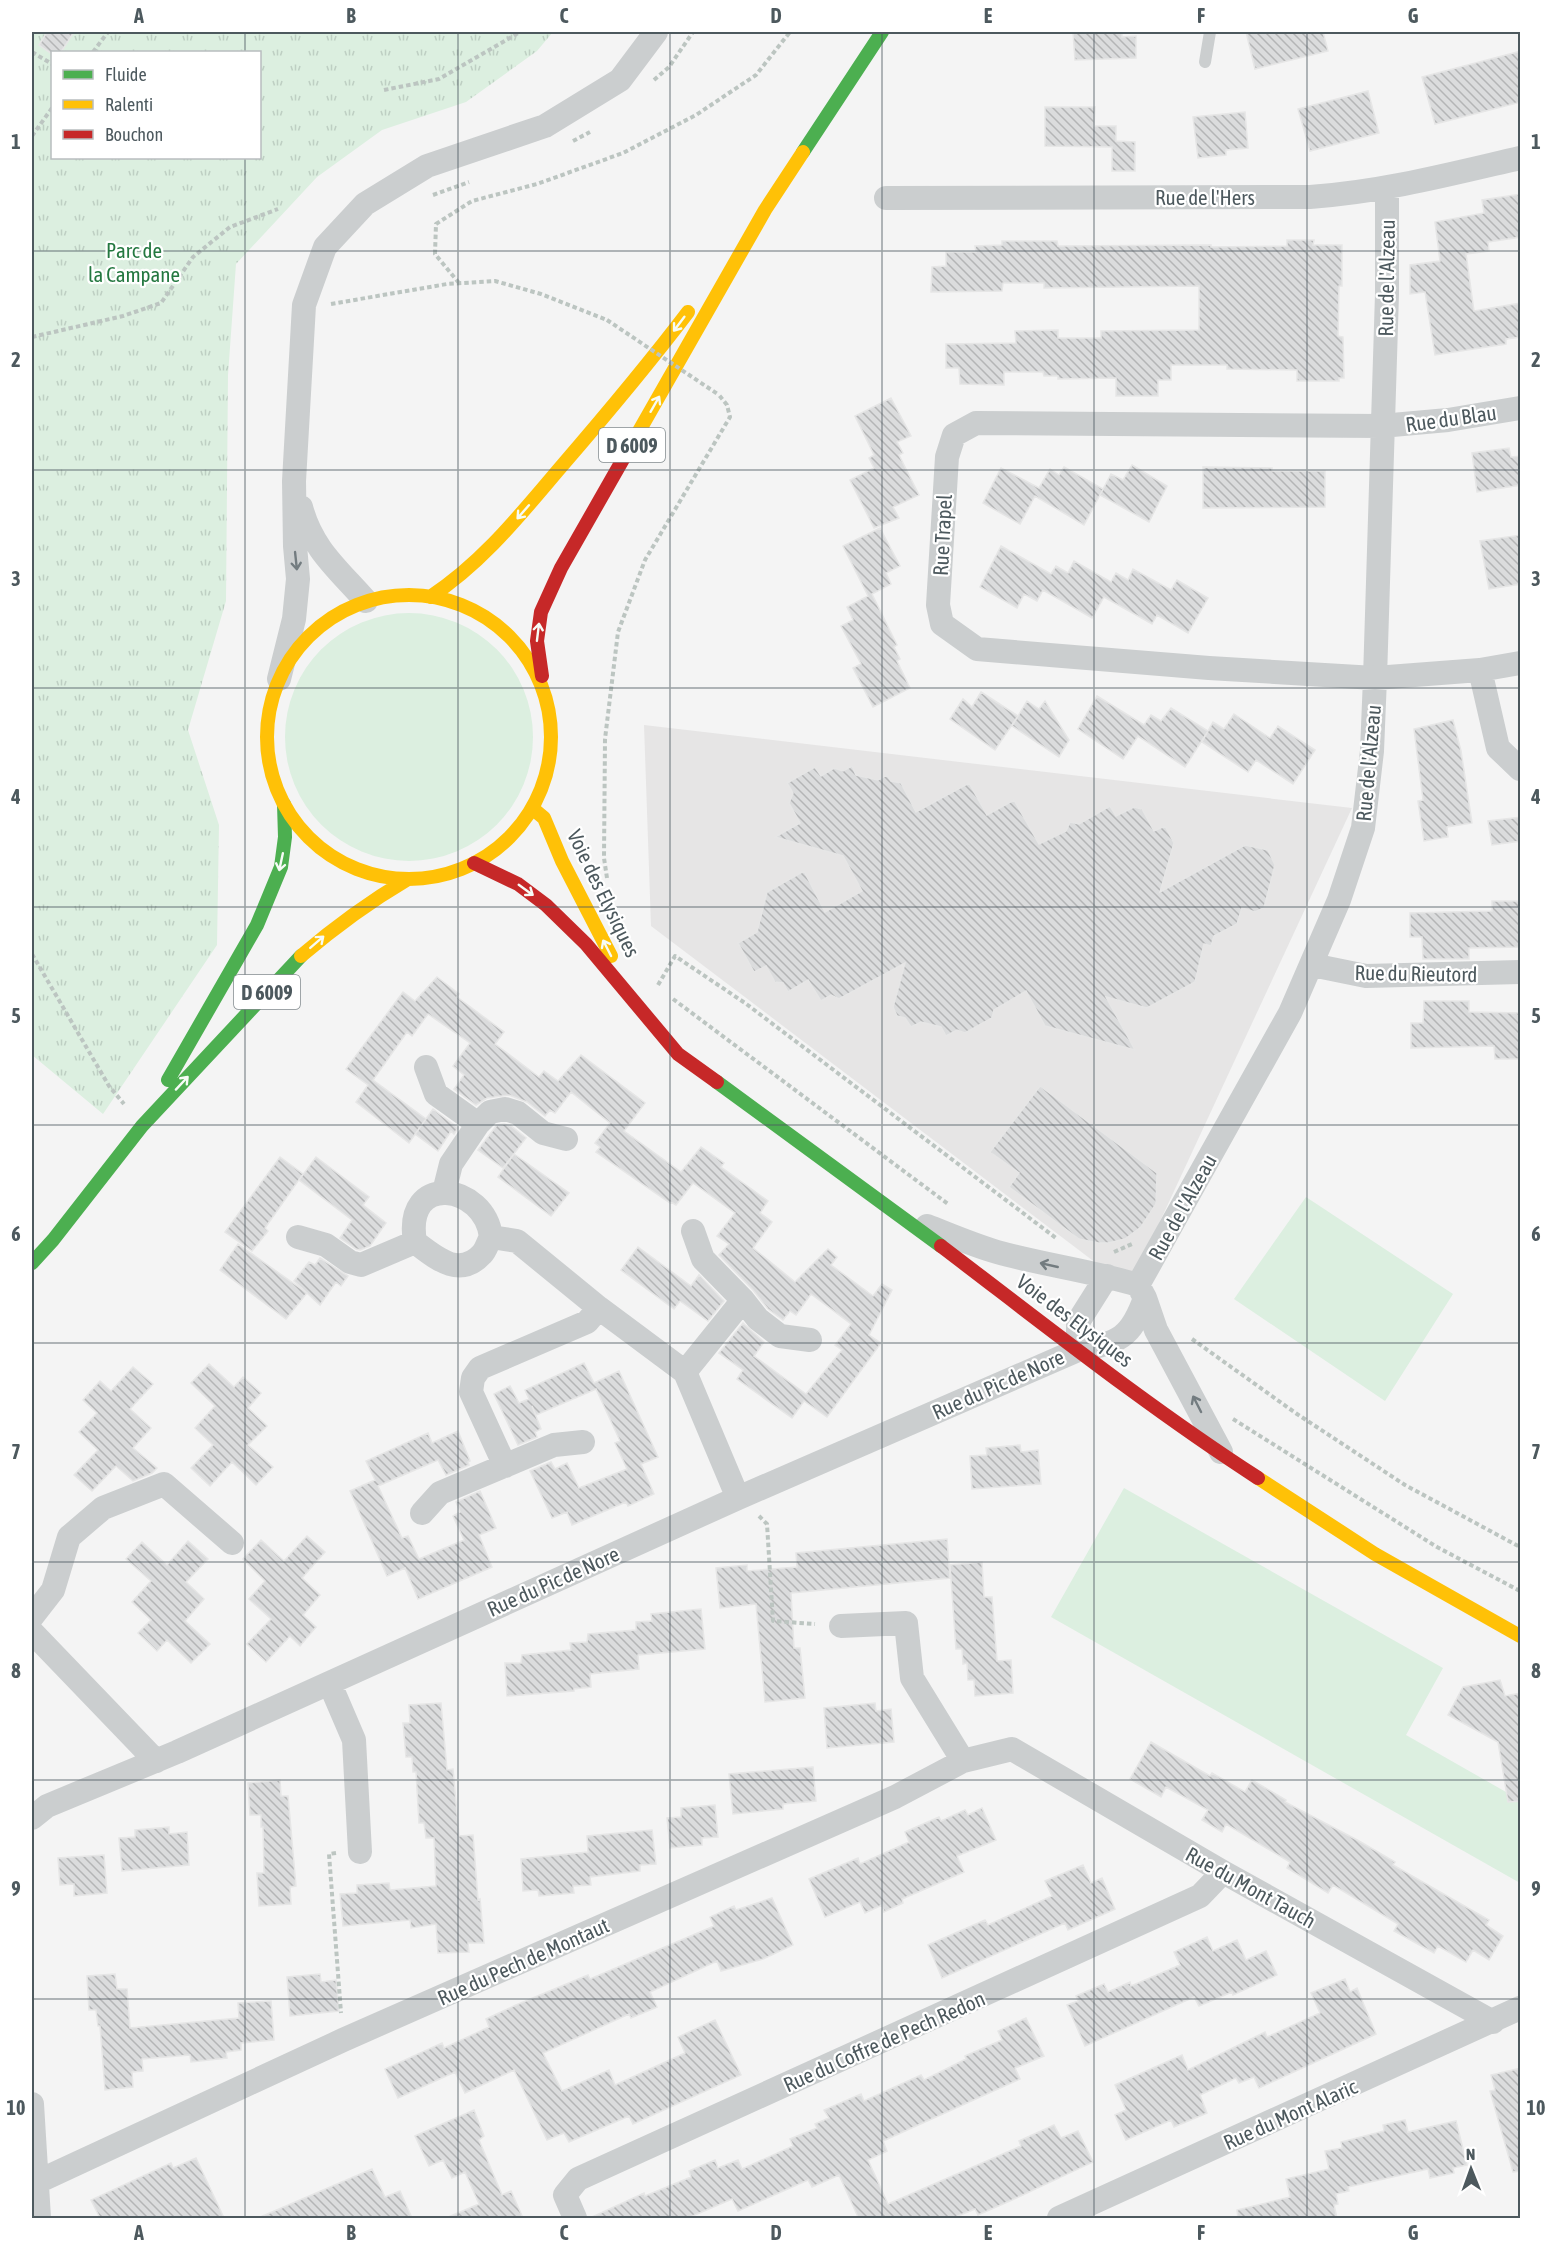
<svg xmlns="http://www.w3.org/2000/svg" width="1552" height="2250" font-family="'Asap Condensed',sans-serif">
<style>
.education{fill:#e6e5e5}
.grass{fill:#dcefe0}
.park{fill:url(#park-tufts);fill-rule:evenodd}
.building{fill:url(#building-back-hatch);stroke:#e6e6e6;stroke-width:1.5}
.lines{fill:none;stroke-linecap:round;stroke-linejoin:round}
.path{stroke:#bcc5c1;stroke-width:4;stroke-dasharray:4.5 3;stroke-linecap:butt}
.lane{stroke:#cbcecf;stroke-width:12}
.street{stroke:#cbcecf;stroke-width:24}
.fast{stroke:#4caf50;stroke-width:14}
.slow{stroke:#ffc107;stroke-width:14}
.jam{stroke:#c62828;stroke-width:14}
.path-bridge{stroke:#bcc5c1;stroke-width:4;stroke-dasharray:4.5 3;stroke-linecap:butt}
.oneway{stroke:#f6fbf6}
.oneway2{stroke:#737c80}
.grid{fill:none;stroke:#4d595e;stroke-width:1.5;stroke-opacity:0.55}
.labels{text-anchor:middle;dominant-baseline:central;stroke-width:4.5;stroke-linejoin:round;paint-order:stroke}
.shield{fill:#fff;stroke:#828b8e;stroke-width:1.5}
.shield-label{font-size:20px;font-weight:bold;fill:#4d595e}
.street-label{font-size:21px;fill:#4d595e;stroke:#fff}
.park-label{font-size:21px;fill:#247840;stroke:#fff}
.neatline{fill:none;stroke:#4d595e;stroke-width:2}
.grid-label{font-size:20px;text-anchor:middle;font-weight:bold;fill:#4d595e}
</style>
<defs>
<pattern id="park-tufts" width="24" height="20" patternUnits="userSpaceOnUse" patternTransform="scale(1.5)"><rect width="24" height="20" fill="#dcefe0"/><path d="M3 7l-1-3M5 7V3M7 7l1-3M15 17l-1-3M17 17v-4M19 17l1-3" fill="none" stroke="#becfc3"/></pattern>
<pattern id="building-back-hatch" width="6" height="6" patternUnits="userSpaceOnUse" patternTransform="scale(1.5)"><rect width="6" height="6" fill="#dbdcdd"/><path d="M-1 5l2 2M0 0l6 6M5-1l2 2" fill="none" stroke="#b4b5b6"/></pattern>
</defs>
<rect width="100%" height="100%" fill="#f4f4f4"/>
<path class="education" d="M644,725L1352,808L1129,1288L651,926Z"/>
<path class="grass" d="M285 737a124 124 0 1 1 248 0a124 124 0 1 1-248 0Z
M1306,1197L1453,1294L1385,1401L1234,1299Z
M1124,1488L1443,1668L1406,1735L1520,1800V1883L1051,1617Z"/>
<path class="park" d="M32,32H553L537,51L466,102L382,130L317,177L236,264L228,375L226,601L188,730L219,825L217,945L103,1114L32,1055ZM52,52H260V158H52Z"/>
<path class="building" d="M47,32H74L61,52H52V54L39,45Z
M1073,32H1122V37L1136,36V58L1075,60Z
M1246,32H1323L1328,51L1255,69Z
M1521,51V102L1435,124L1422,77Z
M1368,91L1379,133L1310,151L1298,109Z
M1045,107H1095L1094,126H1116V141L1135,142V171H1112V147L1045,146Z
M1245,112L1248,148L1226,150V155L1198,158L1193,117Z
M1521,194V237L1488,242L1489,251L1466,254L1474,311L1521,303V337L1506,339V344L1435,355L1425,292L1410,294V265L1440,261L1435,222L1484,213L1482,200Z
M1287,240H1314L1313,245H1342V286H1339L1338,336L1343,337L1344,378H1339V381H1297V370L1227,369V365H1171V380H1158V396H1116V378L1058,379V376H1044L1043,372H1004V385L960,384L959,368H946V344L1016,343L1015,331L1058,330V338H1101V331L1199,330V286L1044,288V283H1003L1002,291L931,292L932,267L946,266V252H976L975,246L1002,245V241H1057L1058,246L1211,245V247L1287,246Z
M891,398L911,436L897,442L903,453L899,455L919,495L893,507L899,518L874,528L850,480L874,468L869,458L874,455L855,416Z
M1509,448L1511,457L1521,456V485L1477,492L1472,453Z
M1132,465L1167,486L1149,522L1100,495L1111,474L1123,480Z
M1064,467L1103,489L1084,525L1035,496L1020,524L983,503L1001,468L1039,488L1050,469L1059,475Z
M1203,467L1272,468V471H1325V507L1203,508Z
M880,528L900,566L886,573L891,584L872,594L897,645L894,647L900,659L897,661L910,688L873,707L853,668L861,664L841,626L853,620L847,607L868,596L843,546Z
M1521,535V584L1489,589L1480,541Z
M1001,546L1051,574L1056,566L1068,573L1074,561L1111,582L1116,573L1128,580L1133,569L1171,590L1177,580L1208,598L1188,633L1157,615L1152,624L1104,597L1092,618L1043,590L1037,601L1024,594L1017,608L980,587Z
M981,692L1018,716L995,750L950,719L963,699L972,707Z
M1097,696L1144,725L1151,715L1161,721L1171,708L1208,731L1185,767L1138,736L1123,759L1078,729Z
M1027,701L1039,709L1045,701L1069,740L1059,757L1012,726Z
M1234,714L1270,738L1278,726L1315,750L1293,784L1256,760L1248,772L1202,742L1213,722L1224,729Z
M1453,720L1461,751L1472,823L1447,827L1448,837L1424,841L1418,801L1423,800L1414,729Z
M852,766L856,775L878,780L887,775L891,781L901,783L916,812L969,783L987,815L1014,800L1039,844L1066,831L1070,822L1079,824L1110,806L1116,816L1134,807L1142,809L1154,831L1165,826L1174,843L1160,892L1245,845L1268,850L1275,865L1264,908L1255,912L1242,908L1237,924L1214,936L1211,946L1204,944L1195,982L1147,1008L1106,997L1135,1050L1045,1026L1026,991L994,1010L992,1018L965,1033L957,1030L946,1036L941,1027L921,1022L911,1027L905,1018L897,1016L893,1007L905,963L839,999L831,995L821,1001L808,980L788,992L783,983L775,982L766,966L754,972L738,943L757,932L767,892L804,871L825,912L862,891L843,856L775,837L800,823L789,803L793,793L787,783L815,767L821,776L834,768L843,771Z
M1521,817V841L1492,845L1488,821Z
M1492,901H1521V947L1469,948V959H1423L1422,937H1410V913L1492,911Z
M437,977L459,994L457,997L504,1032L495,1044L539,1077L544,1071L558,1081L581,1055L645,1103L624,1131L681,1172L701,1147L724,1163L721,1167L768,1201L760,1213L772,1222L753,1248L795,1282L828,1249L837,1257L831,1265L873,1296L882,1284L892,1290L869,1335L881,1343L827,1417L804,1401L792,1418L737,1379L743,1370L719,1353L743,1323L764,1342L754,1356L806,1394L842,1350L835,1345L851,1324L811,1294L796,1315L790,1311L783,1320L768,1309L753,1290L719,1255L729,1244L717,1236L735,1213L693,1183L676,1205L671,1202L670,1203L596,1152L600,1147L595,1143L610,1123L571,1092L555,1113L550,1110L545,1116L527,1102L509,1095L487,1098L476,1105L454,1089L464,1075L453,1066L470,1043L428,1014L412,1036L407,1032L373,1080L426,1119L409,1143L356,1102L368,1085L346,1069L403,992L415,1001Z
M1424,1001H1469V1012L1521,1013V1059H1495L1494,1046L1411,1048V1023H1423Z
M1040,1086L1157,1173L1156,1204L1141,1227L1125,1239L1108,1243H1098L1079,1239L1009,1187L1019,1173L990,1152Z
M433,1109L458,1128L454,1134L451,1131L438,1151L415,1134Z
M504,1124L511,1126L526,1138L503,1168L478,1150L497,1125Z
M514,1154L569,1193L551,1216L498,1177Z
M280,1157L303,1174L265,1228L268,1231L252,1251L225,1232Z
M316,1157L369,1197L363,1205L386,1223L370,1246L360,1250L356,1249L340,1238L352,1220L299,1180Z
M238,1244L307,1293L286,1319L220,1270Z
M638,1247L691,1286L699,1275L724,1301L708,1321L680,1301L674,1309L621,1270Z
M320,1258L348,1276L341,1286L336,1282L320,1305L294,1281L309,1262L315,1265Z
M584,1363L594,1383L619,1371L658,1457L641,1464L654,1494L628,1506L626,1502L572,1525L567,1512L552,1518L530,1471L551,1462L555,1469L567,1463L579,1488L627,1469L615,1443L620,1441L596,1389L536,1415L532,1406L541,1429L535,1432L537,1437L518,1445L494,1394L510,1386L519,1403L529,1399L525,1390Z
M209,1364L234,1387L243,1377L261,1393L248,1408L267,1426L248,1445L273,1467L256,1485L232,1462L210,1486L191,1468L213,1445L195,1428L215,1406L191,1383Z
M133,1367L153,1384L130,1409L151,1428L133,1448L157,1468L152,1473L133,1481L116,1466L92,1491L74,1475L98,1450L79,1432L97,1413L83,1400L100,1381L111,1391Z
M458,1431L470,1461L468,1462L469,1465L446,1475L438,1460L378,1486L402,1538L408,1536L419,1559L464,1540L453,1516L460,1512L456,1502L480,1491L496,1528L479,1535L492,1567L418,1599L405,1568L387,1576L350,1491L375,1480L366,1461L428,1433L432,1443Z
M1020,1445L1021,1452L1038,1450L1041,1484L972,1489L970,1456L987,1455L986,1448Z
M307,1536L325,1552L302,1578L320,1595L303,1615L316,1627L300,1646L290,1636L266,1662L247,1644L271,1619L249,1599L265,1581L243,1559L261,1540L284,1561Z
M947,1539L950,1578L791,1593L794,1648H800L805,1698L765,1702L756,1604L720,1608L716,1568L747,1565V1571L797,1567L796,1553Z
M188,1541L208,1559L186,1582L204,1599L185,1621L210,1644L191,1663L167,1640L157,1651L138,1633L151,1620L132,1602L151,1581L126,1559L142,1542L167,1565Z
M982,1562L984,1597H992L997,1661L1011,1660L1013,1693L975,1696L974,1680H968L967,1663L963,1664L962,1649H956L950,1565Z
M701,1609L705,1649L638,1655L639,1669L590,1674L591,1687L574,1689V1691L507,1696L505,1663H521L522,1655L571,1650L570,1643L587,1642L588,1634L636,1630V1622L652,1621L651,1614Z
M1500,1680L1505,1696L1521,1693V1801L1508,1802L1498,1742L1448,1715L1463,1687Z
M441,1703L447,1770L453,1769L459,1836L473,1835L478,1900L480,1899L484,1943H468L469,1952L438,1953L436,1924L411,1928L410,1920L343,1926L340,1894L357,1893V1885L389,1883L390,1890L436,1886L434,1838H426L424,1823H419L416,1772H413L412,1757H406L403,1723H410L409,1705Z
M875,1703L876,1711L891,1709L894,1742L827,1748L824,1708Z
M1151,1742L1210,1776L1212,1773L1245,1792L1252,1780L1286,1800L1285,1802L1359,1841L1395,1862L1393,1865L1489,1920L1486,1925L1503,1936L1489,1960L1473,1950L1466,1962L1438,1946L1434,1953L1394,1931L1398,1924L1333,1885L1328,1893L1287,1868L1290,1862L1226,1824L1222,1832L1202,1820L1208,1810L1166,1787L1161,1797L1130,1779Z
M813,1767L816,1801L783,1804V1809L733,1814L729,1774Z
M280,1780L281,1796H288L296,1886L290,1887L291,1904L259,1906L257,1873H264L263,1827H261V1815H250L248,1783Z
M715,1805L718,1837L702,1838V1845L670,1848L667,1818L681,1817V1808Z
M982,1808L996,1840L957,1856L964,1872L902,1899L903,1903L884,1912L882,1905L865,1913L860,1902L825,1917L809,1879L858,1858L860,1864L909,1842L905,1832L939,1817L941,1821L965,1810L968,1815Z
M169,1827V1834L187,1832L189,1865L122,1871L119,1838L135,1837V1830Z
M652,1830L656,1864L640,1865V1871L590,1877L591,1885L573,1886L574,1893L539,1896L538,1890L523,1891L521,1859L588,1852L587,1836Z
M104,1855L107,1893L74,1896V1884L60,1885L58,1858Z
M1083,1865L1091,1883L1102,1878L1115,1909L1068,1930L1065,1923L942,1978L928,1945L985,1920L988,1925L1052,1896L1045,1881Z
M772,1898L793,1945L763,1959L721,1971L717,1961L650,1992L657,2007L631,2018L629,2014L543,2053L562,2091L609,2070L615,2085L685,2053L678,2037L715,2020L741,2075L633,2124L629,2116L569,2142L564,2133L547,2140L514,2070L465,2093L455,2072L398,2098L385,2069L442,2043L444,2048L489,2027L486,2019L516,2005L588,1975L590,1979L714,1926L710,1917L734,1906L736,1910Z
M1207,1937L1213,1951L1237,1940L1246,1960L1266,1951L1277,1975L1233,1995L1232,1992L1199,2006L1194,1997L1085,2046L1067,2005L1078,2001L1076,1996L1104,1984L1108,1992L1130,1982L1131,1986L1180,1965L1174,1952Z
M115,1974L117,1989H127L130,2028L239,2018L238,2003L271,2001L274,2040L241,2043V2050L226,2052L227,2058L191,2062L190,2055L142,2059L143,2071L132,2072L133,2087L105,2090L100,2026H98L96,2010H89L87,1976Z
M320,1974L321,1982L336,1980L339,2011L290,2016L287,1977Z
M1345,1979L1350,1992L1357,1988L1376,2034L1259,2088L1254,2077L1239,2083L1236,2078L1200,2095L1207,2113L1174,2127L1171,2120L1126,2140L1115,2115L1126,2110L1115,2085L1182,2055L1188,2070L1265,2032L1267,2037L1320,2013L1311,1993Z
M1026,2018L1044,2056L1015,2068L1020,2079L883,2141L887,2151L868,2160L888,2204L1021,2146L1019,2141L1054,2125L1061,2138L1078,2131L1093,2162L1012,2200L978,2215L975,2209L953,2218H855L858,2217L839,2175L812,2187L808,2180L738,2211L732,2199L688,2218H590L644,2193L645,2196L691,2177L689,2171L715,2160L718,2168L738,2160L742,2169L793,2146L790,2139L817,2128L815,2124L829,2118L824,2110L861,2094L864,2101L921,2075L924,2080L966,2059L965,2056L1002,2040L998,2031Z
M1521,2068V2171L1513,2172L1490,2091L1495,2090L1491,2075Z
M474,2110L484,2136L479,2140L502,2195L511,2191L523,2218H446L479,2204L465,2172L452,2178L443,2160L429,2166L415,2136Z
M1405,2120L1408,2132L1456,2121L1467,2165L1453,2168L1454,2173L1430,2178L1428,2169L1348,2187L1349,2191L1336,2194L1338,2204L1334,2205L1337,2218H1238L1237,2210L1290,2197L1286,2179L1329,2169L1325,2151L1342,2148L1341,2142L1384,2131L1383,2125Z
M196,2158L224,2218H100L91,2200L171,2163L173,2168Z
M372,2169L385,2197L400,2191L412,2218H258Z"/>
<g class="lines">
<path class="path" d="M32,52L52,64
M93,52L108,32
M654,80L669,67L693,32
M384,90L439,79L520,32
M32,136L52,108
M573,141L590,132
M433,195L469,182
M459,283L435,254L436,224L472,201L537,184L623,153L696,115L756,75L790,32
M331,304L447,284L495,281L541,294L607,320
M32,337L123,316L161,303L193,257L230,227L278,209
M607,878L604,858L605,739L618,632L645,560L730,417L727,405L719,395
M32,954L109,1086L124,1104
M658,985L675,956L745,1003L1056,1238
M673,999L948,1204
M1114,1252L1132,1244
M1192,1339L1297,1414L1405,1485L1520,1547
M1233,1419L1437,1547L1520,1591
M759,1516L767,1524L773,1621L815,1624
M336,1853L329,1854L341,2013"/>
<path class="lane" d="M1205,62L1210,32"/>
<path class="street" d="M886,198L1310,197C1382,192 1451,174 1520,158
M1520,408L1448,420L1381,426L976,423L954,435L947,457L938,605L942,624L977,649L1209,668L1375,678L1480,670L1520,663
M301,507C312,549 338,569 366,601
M1480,670L1498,748L1520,769
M279,679L294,619L298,579L295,546L294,481L304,305L325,247L365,204L427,166L545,126L620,80L656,32
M1312,965L1366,976L1520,972
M426,1067L436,1094L478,1124
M444,1192L451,1164L478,1124L490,1112L505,1109L518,1113L543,1133L566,1139
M927,1226C950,1235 973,1245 997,1252C1044,1265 1092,1271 1138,1285L1145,1298L1156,1330L1221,1452
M693,1231L703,1259L743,1300L758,1319L780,1336L810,1340
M298,1237L326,1245L350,1262L361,1265L415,1242
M491,1237C485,1184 403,1171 415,1242C435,1257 459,1279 482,1254C486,1250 488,1242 491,1237L517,1241L599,1308L685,1372L738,1498
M1138,1285L1290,1013L1339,900L1363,828L1372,751L1375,678L1387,294V188
M1078,1350V1322L1107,1276
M685,1372L743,1300
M505,1466L471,1392L473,1378L480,1368L587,1322L599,1308
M422,1513L440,1493L554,1445L583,1442
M32,1617L53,1590L69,1537L103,1508L164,1484L232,1543
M841,1626L906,1623L912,1678L963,1761
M32,1632L156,1761
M330,1684L354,1740L360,1852
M32,1818L47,1806L177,1752L738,1498L1078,1350C1119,1343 1131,1338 1145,1298
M32,2104L39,2218
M37,2182L343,2040L895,1797L963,1761L1012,1749L1223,1872L1493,2022
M575,2218L565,2195L578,2179L1200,1896L1223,1872
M1059,2218L1520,2008"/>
<path class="fast" d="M803,152L882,32
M168,1080L257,925L281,867L285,837L284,804
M717,1082L941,1246
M32,1263L53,1240L142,1126L301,956"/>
<path class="slow" d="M626,454L765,210L803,152
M267 737a142 142 0 1 1 284 0a142 142 0 1 1-284 0Z
M430,597C482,563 520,515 560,468C604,417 647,366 688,312
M532,808L544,818L562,861L611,956
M301,956C335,927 369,902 408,879
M1258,1478L1375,1554L1520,1636"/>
<path class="jam" d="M542,676L537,641L541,612L561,568L626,454
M474,863L518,884L546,905L586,944L678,1054L717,1082
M941,1246C1045,1325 1148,1407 1258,1478"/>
<path class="path-bridge" d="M607,320L719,395"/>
</g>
<defs><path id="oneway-shaft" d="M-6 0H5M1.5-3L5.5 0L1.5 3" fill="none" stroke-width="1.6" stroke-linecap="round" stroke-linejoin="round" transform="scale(1.5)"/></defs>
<g class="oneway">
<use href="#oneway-shaft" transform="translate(679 324) rotate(127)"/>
<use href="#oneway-shaft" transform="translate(655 404) rotate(-60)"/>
<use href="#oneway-shaft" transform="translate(523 512) rotate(131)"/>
<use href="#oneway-shaft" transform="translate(538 632) rotate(-83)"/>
<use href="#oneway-shaft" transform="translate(281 862) rotate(102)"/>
<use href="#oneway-shaft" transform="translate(526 890) rotate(36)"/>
<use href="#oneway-shaft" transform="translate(317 942) rotate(-41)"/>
<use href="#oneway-shaft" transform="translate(607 948) rotate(-117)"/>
<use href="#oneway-shaft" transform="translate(182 1083) rotate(-47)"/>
</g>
<g class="oneway2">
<use href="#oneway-shaft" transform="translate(296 561) rotate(84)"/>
<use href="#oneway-shaft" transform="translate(1049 1265) rotate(-167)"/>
<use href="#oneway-shaft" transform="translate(1197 1404) rotate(-117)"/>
</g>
<path class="grid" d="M245,32V52M458,32V2218M670,32V2218M882,32V2218M1094,32V2218M1307,32V2218M245,158V2218M32,251H1520M32,470H1520M32,688H1520M32,907H1520M32,1125H1520M32,1343H1520M32,1562H1520M32,1780H1520M32,1999H1520"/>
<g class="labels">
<g class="shield">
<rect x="599" y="428" width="66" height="34" rx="4.5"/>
<rect x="234" y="975" width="66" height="34" rx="4.5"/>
</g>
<g class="shield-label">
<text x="632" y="445">D 6009</text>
<text x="267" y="992">D 6009</text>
</g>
<g class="street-label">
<text x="1205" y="197">Rue de l'Hers</text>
<text transform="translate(1386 278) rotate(-89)">Rue de l'Alzeau</text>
<text transform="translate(1451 418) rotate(-8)">Rue du Blau</text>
<text transform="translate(942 535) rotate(-87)">Rue Trapel</text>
<text transform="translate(1368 763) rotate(-85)">Rue de l'Alzeau</text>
<text transform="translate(604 893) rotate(64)">Voie des Elysiques</text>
<text transform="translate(1416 973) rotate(1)">Rue du Rieutord</text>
<text transform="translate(1182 1207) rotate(-61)">Rue de l'Alzeau</text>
<text transform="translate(1075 1320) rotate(37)">Voie des Elysiques</text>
<text transform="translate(998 1384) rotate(-24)">Rue du Pic de Nore</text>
<text transform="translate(553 1581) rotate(-24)">Rue du Pic de Nore</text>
<text transform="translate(1251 1887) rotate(29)">Rue du Mont Tauch</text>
<text transform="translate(523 1961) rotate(-24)">Rue du Pech de Montaut</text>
<text transform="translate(884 2041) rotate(-24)">Rue du Coffre de Pech Redon</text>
<text transform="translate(1290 2114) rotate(-24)">Rue du Mont Alaric</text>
</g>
<g class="park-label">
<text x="134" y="250">Parc de<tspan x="134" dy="24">la Campane</tspan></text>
</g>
</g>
<rect width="1552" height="2250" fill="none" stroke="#ffffff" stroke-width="66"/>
<rect x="51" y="51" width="210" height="108" fill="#ffffff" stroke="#b8bdbf" stroke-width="1.5"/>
<rect x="63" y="70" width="30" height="9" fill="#4caf50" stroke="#b8bdbf" stroke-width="1.5"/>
<text x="105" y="81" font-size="18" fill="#4d595e">Fluide</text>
<rect x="63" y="100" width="30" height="9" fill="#ffc107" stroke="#b8bdbf" stroke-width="1.5"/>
<text x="105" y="111" font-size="18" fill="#4d595e">Ralenti</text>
<rect x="63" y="130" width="30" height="9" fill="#c62828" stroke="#b8bdbf" stroke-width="1.5"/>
<text x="105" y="141" font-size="18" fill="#4d595e">Bouchon</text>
<g transform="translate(1471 2169) rotate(359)" stroke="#ffffff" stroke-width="4.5" paint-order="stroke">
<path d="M0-4.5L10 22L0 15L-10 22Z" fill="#4d595e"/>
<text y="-9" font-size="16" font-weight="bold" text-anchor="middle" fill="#4d595e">N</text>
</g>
<rect x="33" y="33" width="1486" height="2184" class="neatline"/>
<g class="grid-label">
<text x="139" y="23">A</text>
<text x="351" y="23">B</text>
<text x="564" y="23">C</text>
<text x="776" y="23">D</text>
<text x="988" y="23">E</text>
<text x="1201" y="23">F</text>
<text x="1413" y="23">G</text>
<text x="16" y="149">1</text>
<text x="1536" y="149">1</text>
<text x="16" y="367">2</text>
<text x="1536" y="367">2</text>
<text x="16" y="586">3</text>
<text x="1536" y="586">3</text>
<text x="16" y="804">4</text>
<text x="1536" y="804">4</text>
<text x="16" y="1023">5</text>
<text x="1536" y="1023">5</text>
<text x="16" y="1241">6</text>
<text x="1536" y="1241">6</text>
<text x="16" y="1459">7</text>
<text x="1536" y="1459">7</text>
<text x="16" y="1678">8</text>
<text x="1536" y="1678">8</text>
<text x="16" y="1896">9</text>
<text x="1536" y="1896">9</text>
<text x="16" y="2115">10</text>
<text x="1536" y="2115">10</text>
<text x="139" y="2240">A</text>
<text x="351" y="2240">B</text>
<text x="564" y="2240">C</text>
<text x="776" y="2240">D</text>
<text x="988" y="2240">E</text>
<text x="1201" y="2240">F</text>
<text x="1413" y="2240">G</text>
</g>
</svg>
